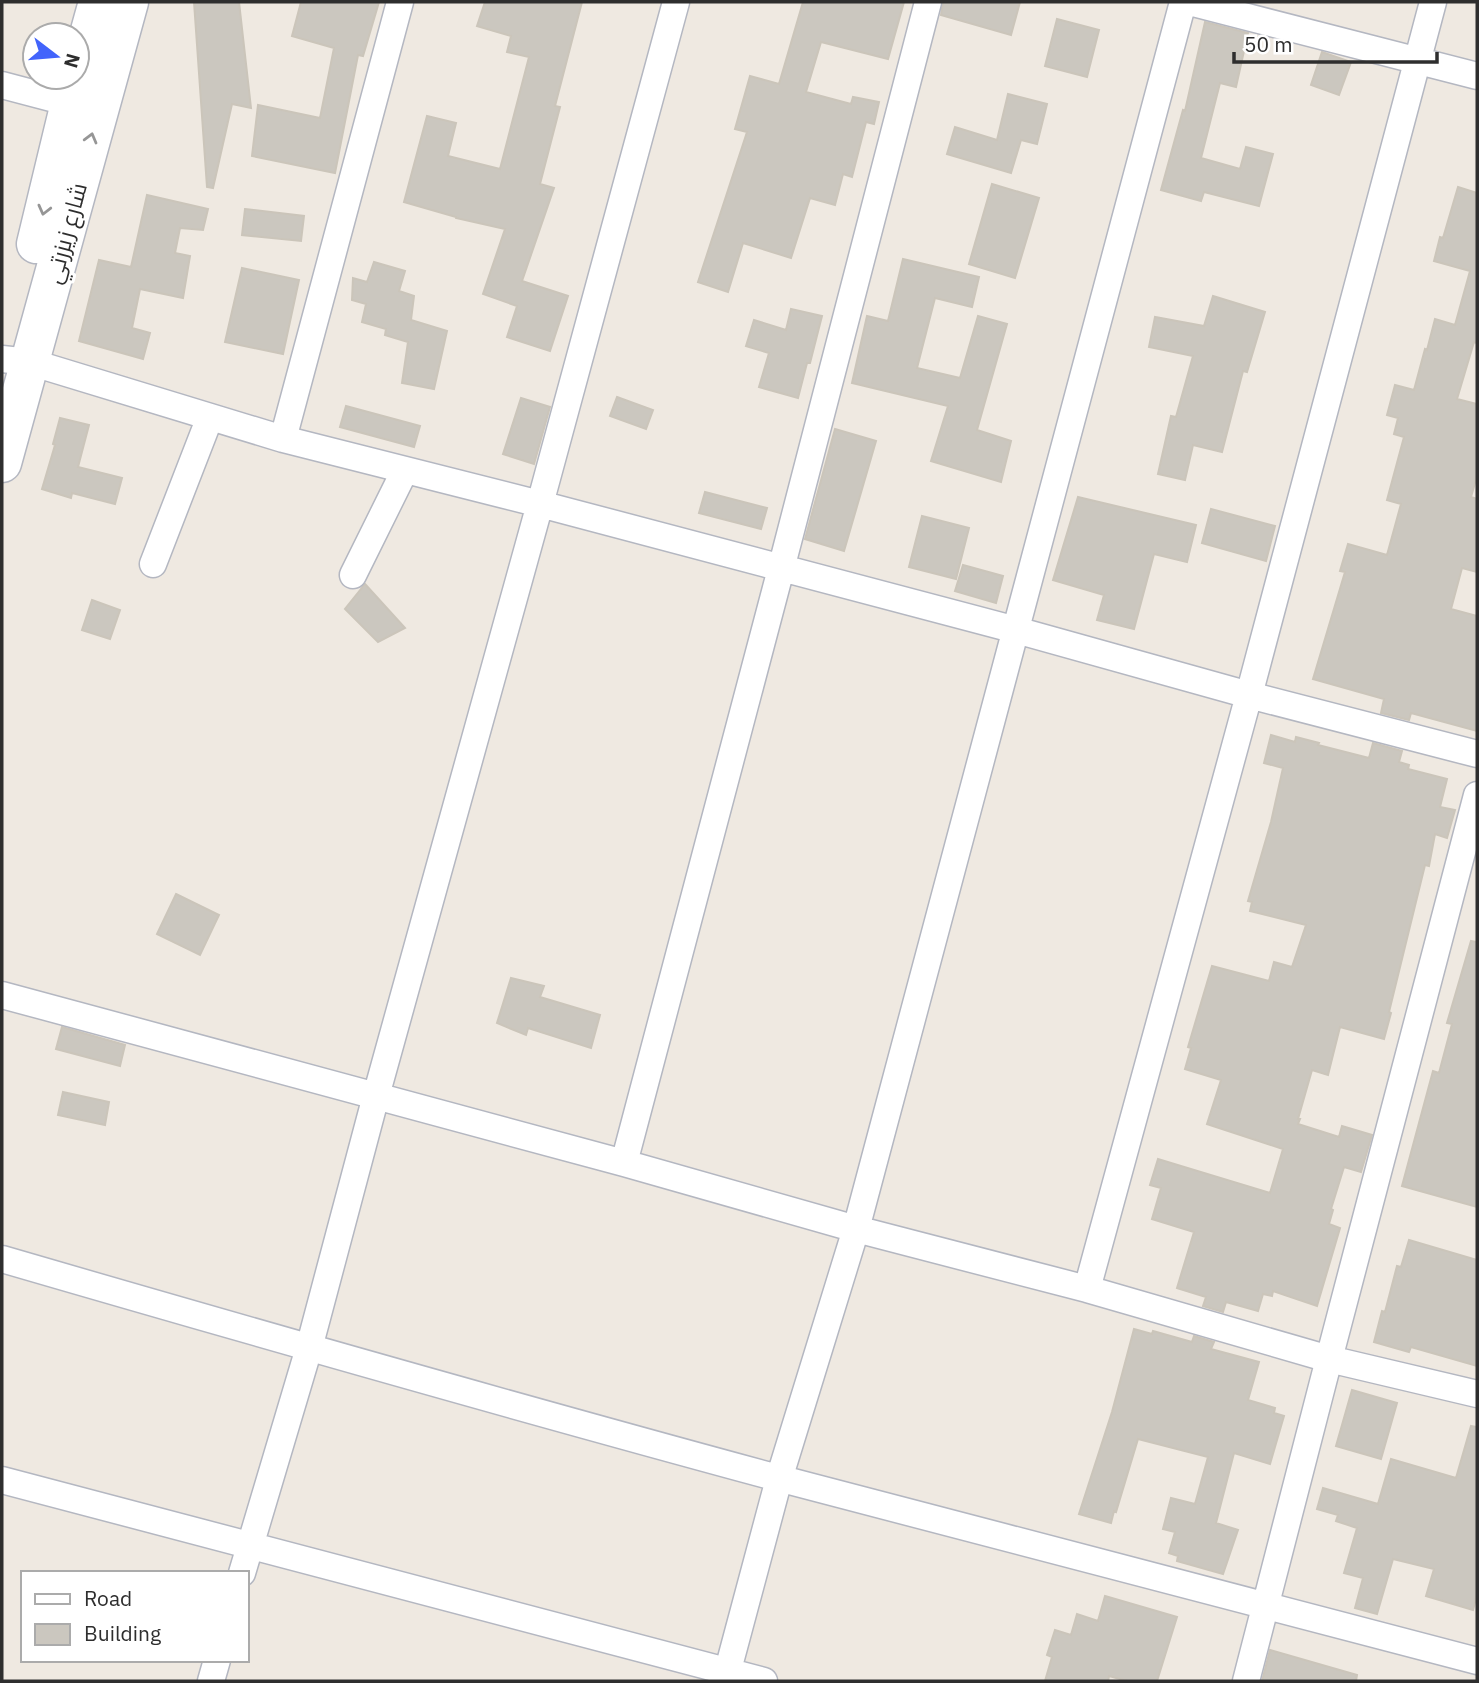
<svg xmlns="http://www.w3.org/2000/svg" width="1479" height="1683" font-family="'IBM Plex Sans',Cairo,sans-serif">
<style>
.building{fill:#cbc7bf;stroke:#cbc5ba;stroke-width:2}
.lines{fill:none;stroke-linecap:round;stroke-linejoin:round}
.street-casing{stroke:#b4b7c1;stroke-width:29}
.secondary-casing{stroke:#b4b7c1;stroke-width:41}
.street{stroke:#fff;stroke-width:26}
.secondary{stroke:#fff;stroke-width:38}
.oneway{stroke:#969696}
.labels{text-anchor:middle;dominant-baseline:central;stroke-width:6;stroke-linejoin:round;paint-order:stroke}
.street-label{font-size:23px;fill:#2e2e2e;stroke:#fff}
</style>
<rect width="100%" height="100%" fill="#efe9e1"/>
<path class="building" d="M194,2H239L251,108L232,104L213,188L207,187Z
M301,2H379L363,56L358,55L335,173L252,156L258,105L320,118L334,48L292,36Z
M485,2H582L555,106L560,107L540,184L554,188L522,281L568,296L550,351L507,337L517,306L483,294L505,229L456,218V217L404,202L427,116L456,123L448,156L500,169L529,57L507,52L511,36L477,26Z
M803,2H904L888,59L821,42L806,92L851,104L853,97L879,102L874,124L866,122L852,177L843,174L835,205L810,198L791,258L743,243L728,292L698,282L747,132L735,129L750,76L779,84Z
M943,2H1020L1011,35L941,15Z
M1057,19L1099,30L1087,77L1045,66Z
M1205,22L1248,33L1236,87L1220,83L1201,158L1240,169L1246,147L1273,154L1259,206L1204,192L1201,201L1161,190L1183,110L1185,111Z
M1322,52L1351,62L1339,95L1311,85Z
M1008,94L1047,104L1037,144L1021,140L1011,173L947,154L955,127L997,140Z
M992,184L1039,198L1015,278L969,264Z
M1458,187L1477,193V343L1474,342L1457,399L1477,404V476L1471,497L1477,499V572L1462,568L1451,609L1477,616V731L1411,713L1409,720L1381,713L1384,699L1313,679L1345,572L1340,571L1348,544L1387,555L1401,504L1387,500L1404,437L1394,434L1398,418L1387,415L1395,385L1414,390L1425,349L1427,350L1435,319L1455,325L1470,271L1434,261L1440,237L1443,238Z
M147,195L208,209L203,230L180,228L175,253L190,256L183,298L140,289L132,328L150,333L143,359L79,341L99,260L131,267Z
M245,209L304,216L301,241L242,235Z
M903,259L979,277L972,307L935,298L917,368L960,378L978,316L1007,324L977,430L1011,441L1001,482L931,461L948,406L852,383L867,316L888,321Z
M374,262L405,271L399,291L414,296L411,320L447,331L434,389L402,383L408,342L385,335L386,329L362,322L366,304L352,300L353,278L367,282Z
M242,268L299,280L283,354L225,342Z
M1213,296L1265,312L1247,372L1243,371L1222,452L1193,445L1185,480L1158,474L1171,416L1176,417L1193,356L1149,347L1155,317L1204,326Z
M791,309L822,316L810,363H807L798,398L759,387L769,353L746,346L754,320L786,330Z
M617,397L653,410L646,429L610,416Z
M521,398L550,407L534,464L503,454Z
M346,406L420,426L414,447L340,427Z
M60,418L89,425L78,467L122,478L115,504L72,493L71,498L42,489L55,445L53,444Z
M835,429L876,441L844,551L805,539Z
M705,492L767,508L761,529L699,513Z
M1078,497L1196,525L1187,562L1154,554L1134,629L1097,620L1104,595L1053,580Z
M1211,509L1275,526L1266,561L1202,543Z
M922,516L969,528L956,579L909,567Z
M963,565L1003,576L996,603L955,591Z
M365,584L405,628L378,642L345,609Z
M92,600L120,610L110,639L82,630Z
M1271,735L1295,742L1296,737L1319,743L1318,745L1369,758L1373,743L1402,751L1399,762L1409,765L1408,769L1447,779L1440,807L1455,810L1447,838L1435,834L1429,866L1425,865L1389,1012L1391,1013L1384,1039L1340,1027L1328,1075L1312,1070L1298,1119H1300L1298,1124L1339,1137L1342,1126L1372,1135L1361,1172L1344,1167L1331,1209L1333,1210L1329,1224L1340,1228L1317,1306L1273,1291L1272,1296L1263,1294L1258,1311L1226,1302L1223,1312L1203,1306L1206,1297L1177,1288L1194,1232L1152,1219L1161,1188L1150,1185L1158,1159L1270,1193L1283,1149L1207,1124L1221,1080L1185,1069L1191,1048L1188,1047L1212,966L1269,981L1274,962L1292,967L1306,925L1250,911L1252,902L1248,901L1271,822L1283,768L1264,763Z
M176,894L219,915L200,955L157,934Z
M1471,941L1477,942V1207L1402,1186L1433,1071L1439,1073L1452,1024L1447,1023Z
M511,978L544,986L540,997L600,1015L591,1048L528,1028L526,1035L497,1023Z
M62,1027L125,1045L120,1066L56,1049Z
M63,1092L109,1102L105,1125L58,1115Z
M1409,1240L1477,1260V1366L1411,1347L1409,1352L1374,1342L1382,1311L1385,1312L1397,1266L1401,1267Z
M1134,1329L1152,1334L1153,1331L1192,1342L1194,1336L1214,1342L1211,1349L1259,1362L1248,1400L1275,1408L1274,1413L1284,1416L1270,1464L1234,1453L1216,1523L1238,1530L1223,1574L1177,1561L1178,1556L1169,1553L1175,1532L1163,1529L1171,1498L1195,1504L1208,1457L1138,1439L1116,1512L1114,1511L1111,1523L1079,1514L1112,1412Z
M1352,1390L1397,1403L1381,1459L1336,1446Z
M1471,1426L1477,1427V1595L1473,1610L1426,1596L1434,1569L1393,1559L1377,1614L1355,1608L1363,1578L1344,1573L1357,1528L1336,1521L1338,1515L1317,1509L1323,1488L1378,1504L1391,1459L1456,1478Z
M1105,1596L1177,1617L1157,1681H1127L1109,1676L1108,1681H1045L1052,1657L1047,1655L1055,1630L1071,1635L1077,1614L1098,1621Z
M1270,1650L1357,1675L1356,1681H1262Z"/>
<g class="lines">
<defs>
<path id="street" d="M1189,2L1477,76
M2,85L70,103
M2,359L30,362L283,439L540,504L1016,630L1249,695L1477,754
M283,439L400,2
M153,564L210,417
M353,575L405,470
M2,995L624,1163L856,1229L1087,1289L1329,1359L1477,1394
M624,1163L781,569L928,2
M2,1259C260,1334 519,1408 778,1478C1011,1541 1245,1599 1477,1661
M1087,1289L1249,695L1433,2
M2,1480L764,1681
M242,1573L309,1348L376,1096L540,504L676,2
M211,1681L217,1660
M725,1681L779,1479L856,1229L1183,2
M1246,1681L1329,1359L1477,795"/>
<path id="secondary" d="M36,244L70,103L98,2
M2,463L129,2"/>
</defs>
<use href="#street" class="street-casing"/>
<use href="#secondary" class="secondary-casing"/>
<use href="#street" class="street"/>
<use href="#secondary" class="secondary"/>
</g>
<defs><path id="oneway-chevron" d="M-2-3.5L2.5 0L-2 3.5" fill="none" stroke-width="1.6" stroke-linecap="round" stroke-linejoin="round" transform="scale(1.75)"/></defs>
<g class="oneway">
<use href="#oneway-chevron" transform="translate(91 138) rotate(-75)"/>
<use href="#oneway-chevron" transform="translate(44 210) rotate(104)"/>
</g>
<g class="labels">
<g class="street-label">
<text transform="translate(65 233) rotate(-75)">شارع زيزرتي</text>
</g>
</g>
<rect width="1479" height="1683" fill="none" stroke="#2e2e2e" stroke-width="7"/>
<rect x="21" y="1571" width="228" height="91" fill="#ffffff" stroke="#ababab" stroke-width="2"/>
<rect x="35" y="1594" width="35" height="10" fill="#ffffff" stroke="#ababab" stroke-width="2"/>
<text x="84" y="1606" font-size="21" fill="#2e2e2e">Road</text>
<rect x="35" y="1624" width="35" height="21" fill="#cbc7bf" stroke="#ababab" stroke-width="2"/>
<text x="84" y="1641" font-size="21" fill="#2e2e2e">Building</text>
<g transform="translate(56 56) rotate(106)"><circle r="33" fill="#ffffff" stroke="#ababab" stroke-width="2"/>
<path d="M0-5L12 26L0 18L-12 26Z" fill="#4264fb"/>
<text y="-10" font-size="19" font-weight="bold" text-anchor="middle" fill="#2e2e2e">N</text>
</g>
<path d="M1234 52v10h203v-10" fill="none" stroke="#2e2e2e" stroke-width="3.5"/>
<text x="1244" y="52" font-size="21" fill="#2e2e2e" stroke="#ffffff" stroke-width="5" paint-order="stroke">50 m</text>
</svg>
